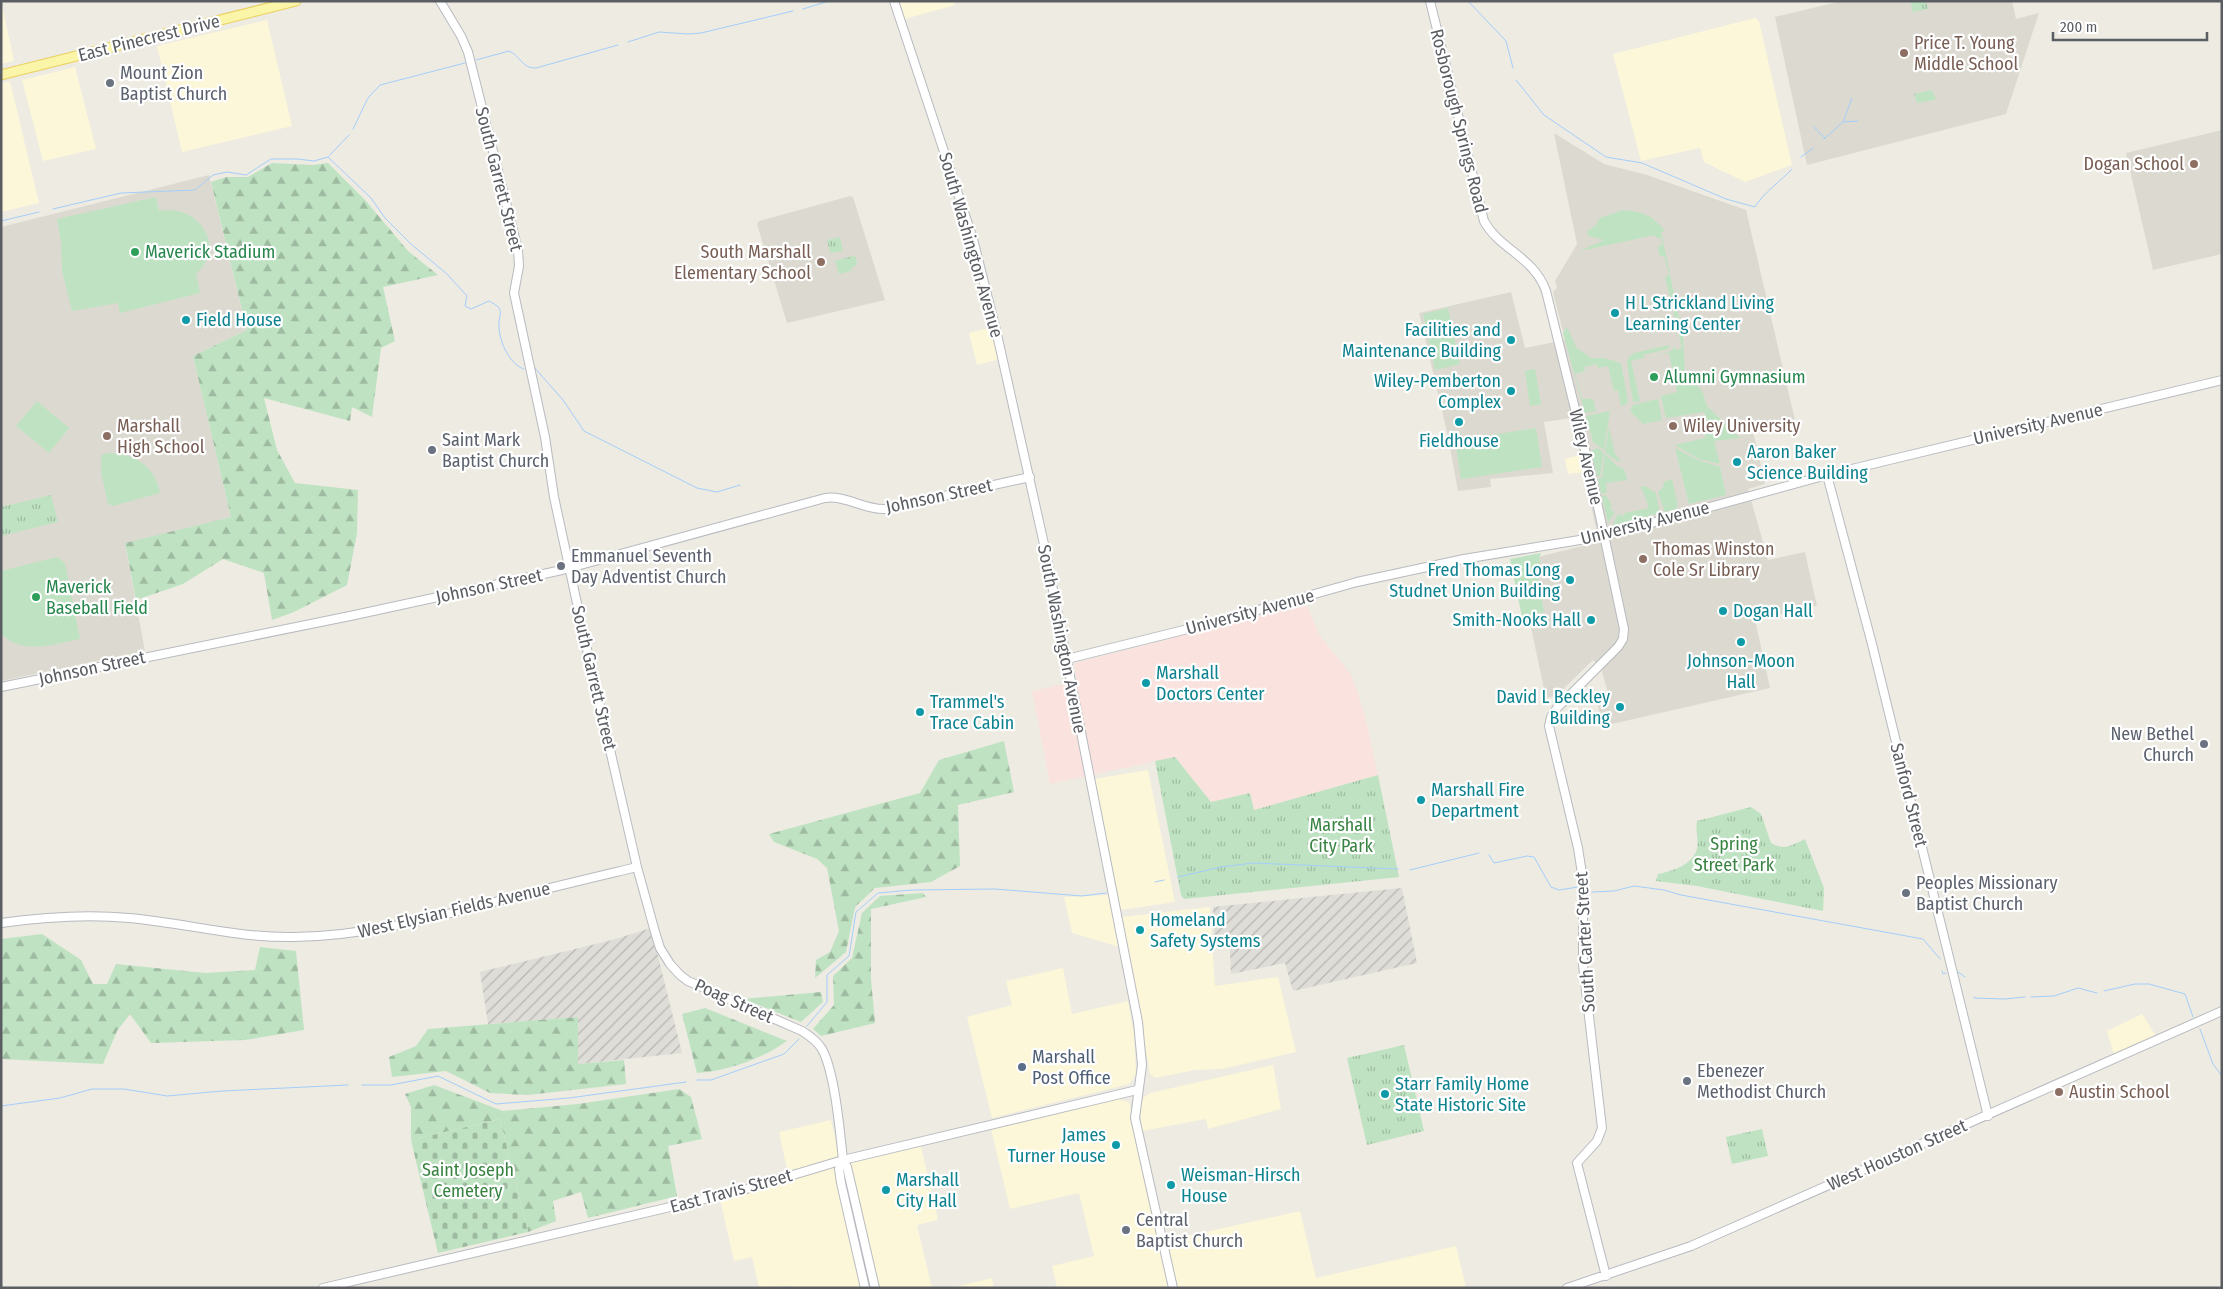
<svg xmlns="http://www.w3.org/2000/svg" width="2223" height="1289" font-family="'Fira Sans Condensed',sans-serif">
<style>
.commercial{fill:#fcf7d8}
.industrial{fill:url(#industrial-furrows)}
.education{fill:#dcdad0}
.medical{fill:#fae3de}
.grass{fill:#bfe3c2}
.forest{fill:url(#forest-firs)}
.cemetery{fill:url(#cemetery-stones)}
.park{fill:url(#park-tufts)}
.lines{fill:none;stroke-linecap:round;stroke-linejoin:round}
.stream{stroke:#a4cefb;stroke-width:1}
.secondary-casing{stroke:#b8bac0;stroke-width:10}
.primary-casing{stroke:#ebcf5d;stroke-width:11}
.secondary{stroke:#fff;stroke-width:8}
.primary{stroke:#fbf5a9;stroke-width:9}
.education-dot{fill:#8d6e63;stroke:#fff;stroke-width:2}
.worship-dot{fill:#6b7280;stroke:#fff;stroke-width:2}
.leisure-dot{fill:#2e9e5b;stroke:#fff;stroke-width:2}
.culture-dot{fill:#0f9aa8;stroke:#fff;stroke-width:2}
.service-dot{fill:#5c6f8a;stroke:#fff;stroke-width:2}
.labels{text-anchor:middle;dominant-baseline:central;stroke-width:4.5;stroke-linejoin:round;paint-order:stroke}
.street-label{font-size:18px;fill:#5a5d62;stroke:#fff}
.education-label{font-size:18px;fill:#785e54;stroke:#fff;text-anchor:start}
.worship-label{font-size:18px;fill:#5b616d;stroke:#fff;text-anchor:start}
.leisure-label{font-size:18px;fill:#27864d;stroke:#fff;text-anchor:start}
.culture-label{font-size:18px;fill:#0d838f;stroke:#fff;text-anchor:start}
.park-label{font-size:18px;fill:#398342;stroke:#fff}
.service-label{font-size:18px;fill:#4e5e75;stroke:#fff;text-anchor:start}
</style>
<defs>
<pattern id="industrial-furrows" width="10" height="10" patternUnits="userSpaceOnUse" patternTransform="scale(1.25)"><rect width="10" height="10" fill="#deddd7"/><path d="M-1 1l2-2M0 10L10 0M9 11l2-2" fill="none" stroke="#b7b6b2"/></pattern>
<pattern id="forest-firs" width="22" height="20" patternUnits="userSpaceOnUse" patternTransform="scale(1.25)"><rect width="22" height="20" fill="#bfe3c2"/><path d="M5 1l3.5 6h-7zM16 11l3.5 6h-7z" fill="#9ebba1"/></pattern>
<pattern id="cemetery-stones" width="16" height="16" patternUnits="userSpaceOnUse" patternTransform="scale(1.25)"><rect width="16" height="16" fill="#bfe3c2"/><path d="M2 7V4a2 2 0 0 1 4 0v3zM10 15v-3a2 2 0 0 1 4 0v3z" fill="#9ebba1"/></pattern>
<pattern id="park-tufts" width="24" height="20" patternUnits="userSpaceOnUse" patternTransform="scale(1.25)"><rect width="24" height="20" fill="#bfe3c2"/><path d="M3 7l-1-3M5 7V3M7 7l1-3M15 17l-1-3M17 17v-4M19 17l1-3" fill="none" stroke="#9ebba1"/></pattern>
</defs>
<rect width="100%" height="100%" fill="#edebe2"/>
<path class="commercial" d="M1,1L14,61L1,64Z
M900,1H954L955,5L905,19Z
M1755,18L1759,21L1792,165L1745,182L1704,162L1700,148L1641,161L1613,54Z
M267,20L292,126L182,152L157,46Z
M75,67L96,149L43,161L22,80Z
M10,81L39,203L1,212V83Z
M992,327L1000,359L977,365L969,333Z
M1580,455L1585,472L1568,474L1565,459Z
M1148,770L1175,902L1121,910L1093,779Z
M1110,895L1120,947L1072,933L1064,897Z
M1210,907L1215,986L1278,977L1296,1052L1222,1069L1195,1070L1155,1078L1150,1074L1122,917Z
M1063,968L1072,1014L1128,1001L1134,1034L1136,1075L1129,1084L992,1118L967,1017L1012,1005L1006,981Z
M2142,1014L2156,1036L2114,1055L2107,1031Z
M1273,1065L1281,1109L1208,1129L1206,1119L1142,1131L1140,1108L1143,1098L1150,1093Z
M1118,1099L1129,1102L1160,1242L1300,1211L1316,1278L1456,1246L1466,1288H1057L1052,1266L1094,1256L1079,1193L1010,1209L991,1129Z
M831,1120L840,1160L920,1142L938,1220L917,1225L932,1288H793L791,1286L759,1288L752,1257L734,1261L718,1190L788,1174L779,1132Z
M992,1278L994,1288H951Z"/>
<path class="industrial" d="M1402,888L1417,963L1293,991L1285,963L1231,974L1229,934L1214,935L1213,907Z
M651,928L682,1053L578,1064V1017L488,1024L480,972L612,940Z"/>
<path class="education" d="M1842,1H2012L2016,19L2039,13L2006,114L1807,165L1775,17Z
M2222,130V254L2153,270L2126,153Z
M1554,133L1604,164L1647,175L1746,210L1795,420L1753,431L1765,484L1748,489L1768,560L1805,552L1817,606L1755,620L1770,688L1603,726L1597,702L1610,699L1602,672L1603,670L1593,660L1556,696L1546,698L1517,562L1599,542L1572,418L1544,422L1553,473L1490,479L1491,487L1458,491L1447,432L1419,313L1511,292L1525,348L1565,340L1553,292L1557,288L1555,281L1577,244Z
M209,175L247,330L193,356L231,517L125,544L145,651L1,681V227Z
M850,196L853,197L885,300L787,323L757,224L759,221Z"/>
<path class="medical" d="M1299,606H1306L1308,608L1319,634L1352,676L1364,712L1378,775L1254,810L1250,793L1211,802L1175,757L1050,784L1032,691L1077,681L1074,663Z"/>
<path class="grass" d="M156,197L159,211C197,203 228,245 196,274L200,293L120,313L118,303L72,311L62,271L61,242L57,219Z
M1623,210C1644,212 1652,215 1665,231L1661,232L1683,337L1685,371L1702,391L1707,406L1740,438L1714,441L1720,464L1699,459L1675,445L1705,438V433L1710,432L1704,412L1666,418L1661,396L1677,392L1669,353L1658,355L1671,351L1675,346L1676,350L1682,348L1665,277L1669,275L1664,256H1660L1657,247L1662,245L1661,238H1656L1655,235L1580,251L1604,240L1588,236L1587,231L1595,226L1600,218Z
M1448,308L1460,364L1435,370L1423,314Z
M1567,327L1576,346L1573,345L1591,358H1604L1621,363L1628,401L1627,404L1621,406L1618,390L1614,391L1608,366L1598,368L1597,364L1584,367L1585,371L1575,374L1582,399H1593L1596,411L1585,413L1563,333Z
M1669,345L1668,349L1643,355L1644,358L1631,361L1640,401L1633,402L1627,363L1628,358L1634,353Z
M1535,369L1541,404L1530,406L1525,371Z
M1658,399L1662,420L1643,424L1630,411L1633,405Z
M37,401L69,428L49,453L16,426Z
M1610,411L1604,450L1593,442L1586,416Z
M1609,427L1615,454L1621,461H1617L1605,452Z
M1536,428L1542,467L1461,479L1455,441Z
M1598,448L1604,453L1600,476H1597L1591,451Z
M1675,448L1698,460L1720,467L1726,495L1689,504Z
M108,453C135,453 155,466 160,493L113,506L108,504L101,473V455Z
M1605,454L1617,466L1624,469L1628,482L1626,480L1606,483L1607,492L1601,494L1598,479L1602,477Z
M1672,479L1678,505L1676,509L1665,512L1658,492L1663,487L1664,482Z
M1645,486L1656,493L1660,513L1612,526L1618,514L1623,516L1625,513L1649,508L1642,489L1637,488Z
M1606,495L1612,506L1610,509L1615,512L1608,523L1602,496Z
M1541,553L1539,558L1541,566L1537,571L1544,612L1522,617L1510,559Z
M57,557L65,563L80,639C55,644 20,656 1,633V571Z"/>
<path class="forest" d="M272,163L313,165L328,163L366,201L408,251L438,275L383,287L395,341L381,348L372,417L352,407L350,421L264,398L277,450L295,483L358,490L357,533L347,585L294,612L272,620L264,573L223,559L183,584L136,600L125,543L231,517L193,356L247,330L211,182L226,177H248Z
M1004,741L1014,792L958,805L960,866L931,882L875,888L855,907L846,952L815,978L816,960L830,952L839,931L827,868L817,859L774,842L769,834L920,793L939,760Z
M923,893L926,897L871,909V979L875,1023L821,1036L813,1029L834,1005L833,976L852,958L862,913L880,896Z
M42,934L81,960L93,984H107L116,964L205,973L255,970L260,947L296,951L304,1030L245,1040L151,1043L130,1014L117,1031L103,1064L1,1059V939Z
M821,992L823,1002L801,1022L743,999Z
M705,1008L787,1041C764,1058 725,1072 697,1073L682,1014Z
M578,1017V1064L624,1060L626,1084L528,1095L490,1093L446,1071L392,1077L389,1057L416,1046L428,1029Z
M434,1085L503,1111L578,1104L679,1089L691,1097L702,1139L668,1146L677,1196L588,1218L581,1192L553,1201L556,1221L528,1232L500,1119L411,1140V1107L405,1094Z"/>
<path class="cemetery" d="M500,1119L528,1232L438,1253L411,1140Z"/>
<path class="park" d="M1926,1L1928,9L1912,12L1911,2Z
M1931,90L1936,98L1934,100L1917,103L1914,94Z
M840,237L843,251L830,253L827,240Z
M853,256L856,257L857,265L852,267L851,271L839,274L835,261Z
M51,495L58,522L1,536V507Z
M1175,757L1211,802L1250,793L1254,810L1378,775L1399,877L1184,899L1181,895L1155,761Z
M1751,807L1761,814L1771,843C1784,851 1792,845 1805,839L1824,888L1823,911L1697,886L1656,881L1658,874C1673,871 1692,865 1697,849C1699,840 1695,830 1697,821Z
M1404,1045L1424,1131L1367,1145L1347,1058Z
M1762,1129L1768,1156L1732,1164L1726,1137Z"/>
<g class="lines">
<path class="stream" d="M1468,1L1506,41L1513,68
M803,9L829,1
M628,42L659,32L688,34L701,33L793,11
M476,60L509,51C520,55 522,69 536,68L618,45
M1516,80L1544,115L1606,157L1642,163L1726,199L1755,207C1764,192 1780,182 1792,169
M1844,122L1858,121
M1814,127L1825,138
M353,129L368,98L380,85L465,63
M1824,139L1843,122L1852,98
M329,156L349,135
M1801,157L1813,148
M53,209L121,193L195,190L213,175L227,172L246,175L271,159H297L314,161L328,157L371,198L385,218L411,244L447,274L467,296L465,306L471,309L489,301C492,303 497,305 499,308C502,312 499,318 499,323C498,338 508,364 524,369
M1,221L39,212
M534,367L563,400L584,431L697,488L717,492L740,485
M1489,855L1494,863L1527,856L1534,857L1551,887L1559,890L1578,887
M1410,870L1479,853
M1178,877L1221,867L1253,863L1398,869
M1155,882L1164,880
M1592,892L1614,891L1634,886L1664,890L1681,895L1923,939L1940,959
M1942,971L1943,974L1946,973
M1958,972L1965,977
M2104,991L2135,984H2149L2185,994L2193,1017
M1974,997V998L2005,999L2025,997
M2031,997L2054,996L2078,988L2097,993
M807,1026L827,1002V975L849,956L856,912L878,893L912,890L995,889L1082,896L1106,893
M2200,1029L2213,1064L2222,1076
M697,1080H711L784,1054L799,1039
M362,1085H391L438,1076L496,1104L569,1098L686,1082
M1,1106L60,1098L92,1089H124L167,1096L222,1091L348,1085"/>
<defs>
<path id="secondary" d="M440,1L461,36L468,52L518,250L519,266L514,293L545,437L554,497L588,654L637,867L655,932L660,948L670,964L680,975L688,981L802,1031C810,1036 817,1041 822,1049C835,1073 840,1132 843,1160L847,1167L875,1288
M894,1L973,239L996,330L1044,544L1138,1022L1142,1065L1135,1118L1173,1288
M1430,1L1484,221C1499,249 1534,257 1546,291L1591,474L1624,629L1623,639L1618,647L1557,708L1551,717L1549,726L1578,848L1583,880V965L1602,1128L1597,1141L1577,1163L1606,1276
M1827,475L1872,644L1988,1116
M1067,659L1212,623L1357,582L1464,559L1604,536L1827,475L2222,380
M1,687L350,616L562,570L825,498C846,495 864,510 885,509L1030,477
M1,923C44,917 86,914 129,918C186,923 236,938 294,937C364,936 430,919 498,901C544,889 591,878 637,867
M843,1160L839,1169L841,1183L865,1288
M323,1288L743,1190L843,1160L1137,1090
M1567,1288L1691,1246L2222,1011"/>
<path id="primary" d="M1,75L296,1"/>
</defs>
<use href="#secondary" class="secondary-casing"/>
<use href="#primary" class="primary-casing"/>
<use href="#secondary" class="secondary"/>
<use href="#primary" class="primary"/>
</g>
<g class="education-dot">
<circle cx="1904" cy="53" r="5"/>
<circle cx="2194" cy="164" r="5"/>
<circle cx="821" cy="262" r="5"/>
<circle cx="1673" cy="426" r="5"/>
<circle cx="107" cy="436" r="5"/>
<circle cx="1643" cy="559" r="5"/>
<circle cx="2059" cy="1092" r="5"/>
</g>
<g class="worship-dot">
<circle cx="110" cy="83" r="5"/>
<circle cx="432" cy="450" r="5"/>
<circle cx="561" cy="566" r="5"/>
<circle cx="2204" cy="744" r="5"/>
<circle cx="1906" cy="893" r="5"/>
<circle cx="1687" cy="1081" r="5"/>
<circle cx="1126" cy="1230" r="5"/>
</g>
<g class="leisure-dot">
<circle cx="135" cy="252" r="5"/>
<circle cx="1654" cy="377" r="5"/>
<circle cx="36" cy="597" r="5"/>
</g>
<g class="culture-dot">
<circle cx="1615" cy="313" r="5"/>
<circle cx="186" cy="320" r="5"/>
<circle cx="1511" cy="340" r="5"/>
<circle cx="1511" cy="391" r="5"/>
<circle cx="1459" cy="422" r="5"/>
<circle cx="1737" cy="462" r="5"/>
<circle cx="1570" cy="580" r="5"/>
<circle cx="1723" cy="611" r="5"/>
<circle cx="1591" cy="620" r="5"/>
<circle cx="1741" cy="642" r="5"/>
<circle cx="1146" cy="683" r="5"/>
<circle cx="1620" cy="707" r="5"/>
<circle cx="920" cy="712" r="5"/>
<circle cx="1421" cy="800" r="5"/>
<circle cx="1140" cy="930" r="5"/>
<circle cx="1385" cy="1094" r="5"/>
<circle cx="1116" cy="1145" r="5"/>
<circle cx="1171" cy="1185" r="5"/>
<circle cx="886" cy="1190" r="5"/>
</g>
<circle class="service-dot" cx="1022" cy="1067" r="5"/>
<g class="labels">
<g class="street-label">
<text transform="translate(149 38) rotate(-14)">East Pinecrest Drive</text>
<text transform="translate(1459 121) rotate(76)">Rosborough Springs Road</text>
<text transform="translate(499 179) rotate(76)">South Garrett Street</text>
<text transform="translate(971 245) rotate(74)">South Washington Avenue</text>
<text transform="translate(2038 424) rotate(-13)">University Avenue</text>
<text transform="translate(1586 457) rotate(77)">Wiley Avenue</text>
<text transform="translate(939 496) rotate(-12)">Johnson Street</text>
<text transform="translate(1645 523) rotate(-14)">University Avenue</text>
<text transform="translate(489 586) rotate(-12)">Johnson Street</text>
<text transform="translate(1250 612) rotate(-15)">University Avenue</text>
<text transform="translate(1062 639) rotate(79)">South Washington Avenue</text>
<text transform="translate(92 668) rotate(-12)">Johnson Street</text>
<text transform="translate(594 678) rotate(77)">South Garrett Street</text>
<text transform="translate(1909 795) rotate(76)">Sanford Street</text>
<text transform="translate(454 910) rotate(-13)">West Elysian Fields Avenue</text>
<text transform="translate(1585 942) rotate(-93)">South Carter Street</text>
<text transform="translate(734 1001) rotate(24)">Poag Street</text>
<text transform="translate(1897 1155) rotate(-24)">West Houston Street</text>
<text transform="translate(731 1191) rotate(-15)">East Travis Street</text>
</g>
<g class="education-label">
<text x="1914" y="43">Price T. Young<tspan x="1914" dy="21">Middle School</tspan></text>
<text x="2184" y="164" text-anchor="end">Dogan School</text>
<text x="811" y="252" text-anchor="end">South Marshall<tspan x="811" dy="21">Elementary School</tspan></text>
<text x="117" y="426">Marshall<tspan x="117" dy="21">High School</tspan></text>
<text x="1683" y="426">Wiley University</text>
<text x="1653" y="549">Thomas Winston<tspan x="1653" dy="21">Cole Sr Library</tspan></text>
<text x="2069" y="1092">Austin School</text>
</g>
<g class="worship-label">
<text x="120" y="73">Mount Zion<tspan x="120" dy="21">Baptist Church</tspan></text>
<text x="442" y="440">Saint Mark<tspan x="442" dy="21">Baptist Church</tspan></text>
<text x="571" y="556">Emmanuel Seventh<tspan x="571" dy="21">Day Adventist Church</tspan></text>
<text x="2194" y="734" text-anchor="end">New Bethel<tspan x="2194" dy="21">Church</tspan></text>
<text x="1916" y="883">Peoples Missionary<tspan x="1916" dy="21">Baptist Church</tspan></text>
<text x="1697" y="1071">Ebenezer<tspan x="1697" dy="21">Methodist Church</tspan></text>
<text x="1136" y="1220">Central<tspan x="1136" dy="21">Baptist Church</tspan></text>
</g>
<g class="leisure-label">
<text x="145" y="252">Maverick Stadium</text>
<text x="1664" y="377">Alumni Gymnasium</text>
<text x="46" y="587">Maverick<tspan x="46" dy="21">Baseball Field</tspan></text>
</g>
<g class="culture-label">
<text x="1625" y="303">H L Strickland Living<tspan x="1625" dy="21">Learning Center</tspan></text>
<text x="196" y="320">Field House</text>
<text x="1501" y="330" text-anchor="end">Facilities and<tspan x="1501" dy="21">Maintenance Building</tspan></text>
<text x="1501" y="381" text-anchor="end">Wiley-Pemberton<tspan x="1501" dy="21">Complex</tspan></text>
<text x="1459" y="441" text-anchor="middle">Fieldhouse</text>
<text x="1747" y="452">Aaron Baker<tspan x="1747" dy="21">Science Building</tspan></text>
<text x="1560" y="570" text-anchor="end">Fred Thomas Long<tspan x="1560" dy="21">Studnet Union Building</tspan></text>
<text x="1733" y="611">Dogan Hall</text>
<text x="1581" y="620" text-anchor="end">Smith-Nooks Hall</text>
<text x="1741" y="661" text-anchor="middle">Johnson-Moon<tspan x="1741" dy="21">Hall</tspan></text>
<text x="1156" y="673">Marshall<tspan x="1156" dy="21">Doctors Center</tspan></text>
<text x="1610" y="697" text-anchor="end">David L Beckley<tspan x="1610" dy="21">Building</tspan></text>
<text x="930" y="702">Trammel's<tspan x="930" dy="21">Trace Cabin</tspan></text>
<text x="1431" y="790">Marshall Fire<tspan x="1431" dy="21">Department</tspan></text>
<text x="1150" y="920">Homeland<tspan x="1150" dy="21">Safety Systems</tspan></text>
<text x="1395" y="1084">Starr Family Home<tspan x="1395" dy="21">State Historic Site</tspan></text>
<text x="1106" y="1135" text-anchor="end">James<tspan x="1106" dy="21">Turner House</tspan></text>
<text x="1181" y="1175">Weisman-Hirsch<tspan x="1181" dy="21">House</tspan></text>
<text x="896" y="1180">Marshall<tspan x="896" dy="21">City Hall</tspan></text>
</g>
<g class="park-label">
<text x="1341" y="825">Marshall<tspan x="1341" dy="21">City Park</tspan></text>
<text x="1734" y="844">Spring<tspan x="1734" dy="21">Street Park</tspan></text>
<text x="468" y="1170">Saint Joseph<tspan x="468" dy="21">Cemetery</tspan></text>
</g>
<g class="service-label">
<text x="1032" y="1057">Marshall<tspan x="1032" dy="21">Post Office</tspan></text>
</g>
</g>
<rect width="2223" height="1289" fill="none" stroke="#5a5d62" stroke-width="5"/>
<path d="M2053 32v8h154v-8" fill="none" stroke="#5a5d62" stroke-width="2.5"/>
<text x="2060" y="32" font-size="15" fill="#5a5d62" stroke="#ffffff" stroke-width="4" paint-order="stroke">200 m</text>
</svg>
